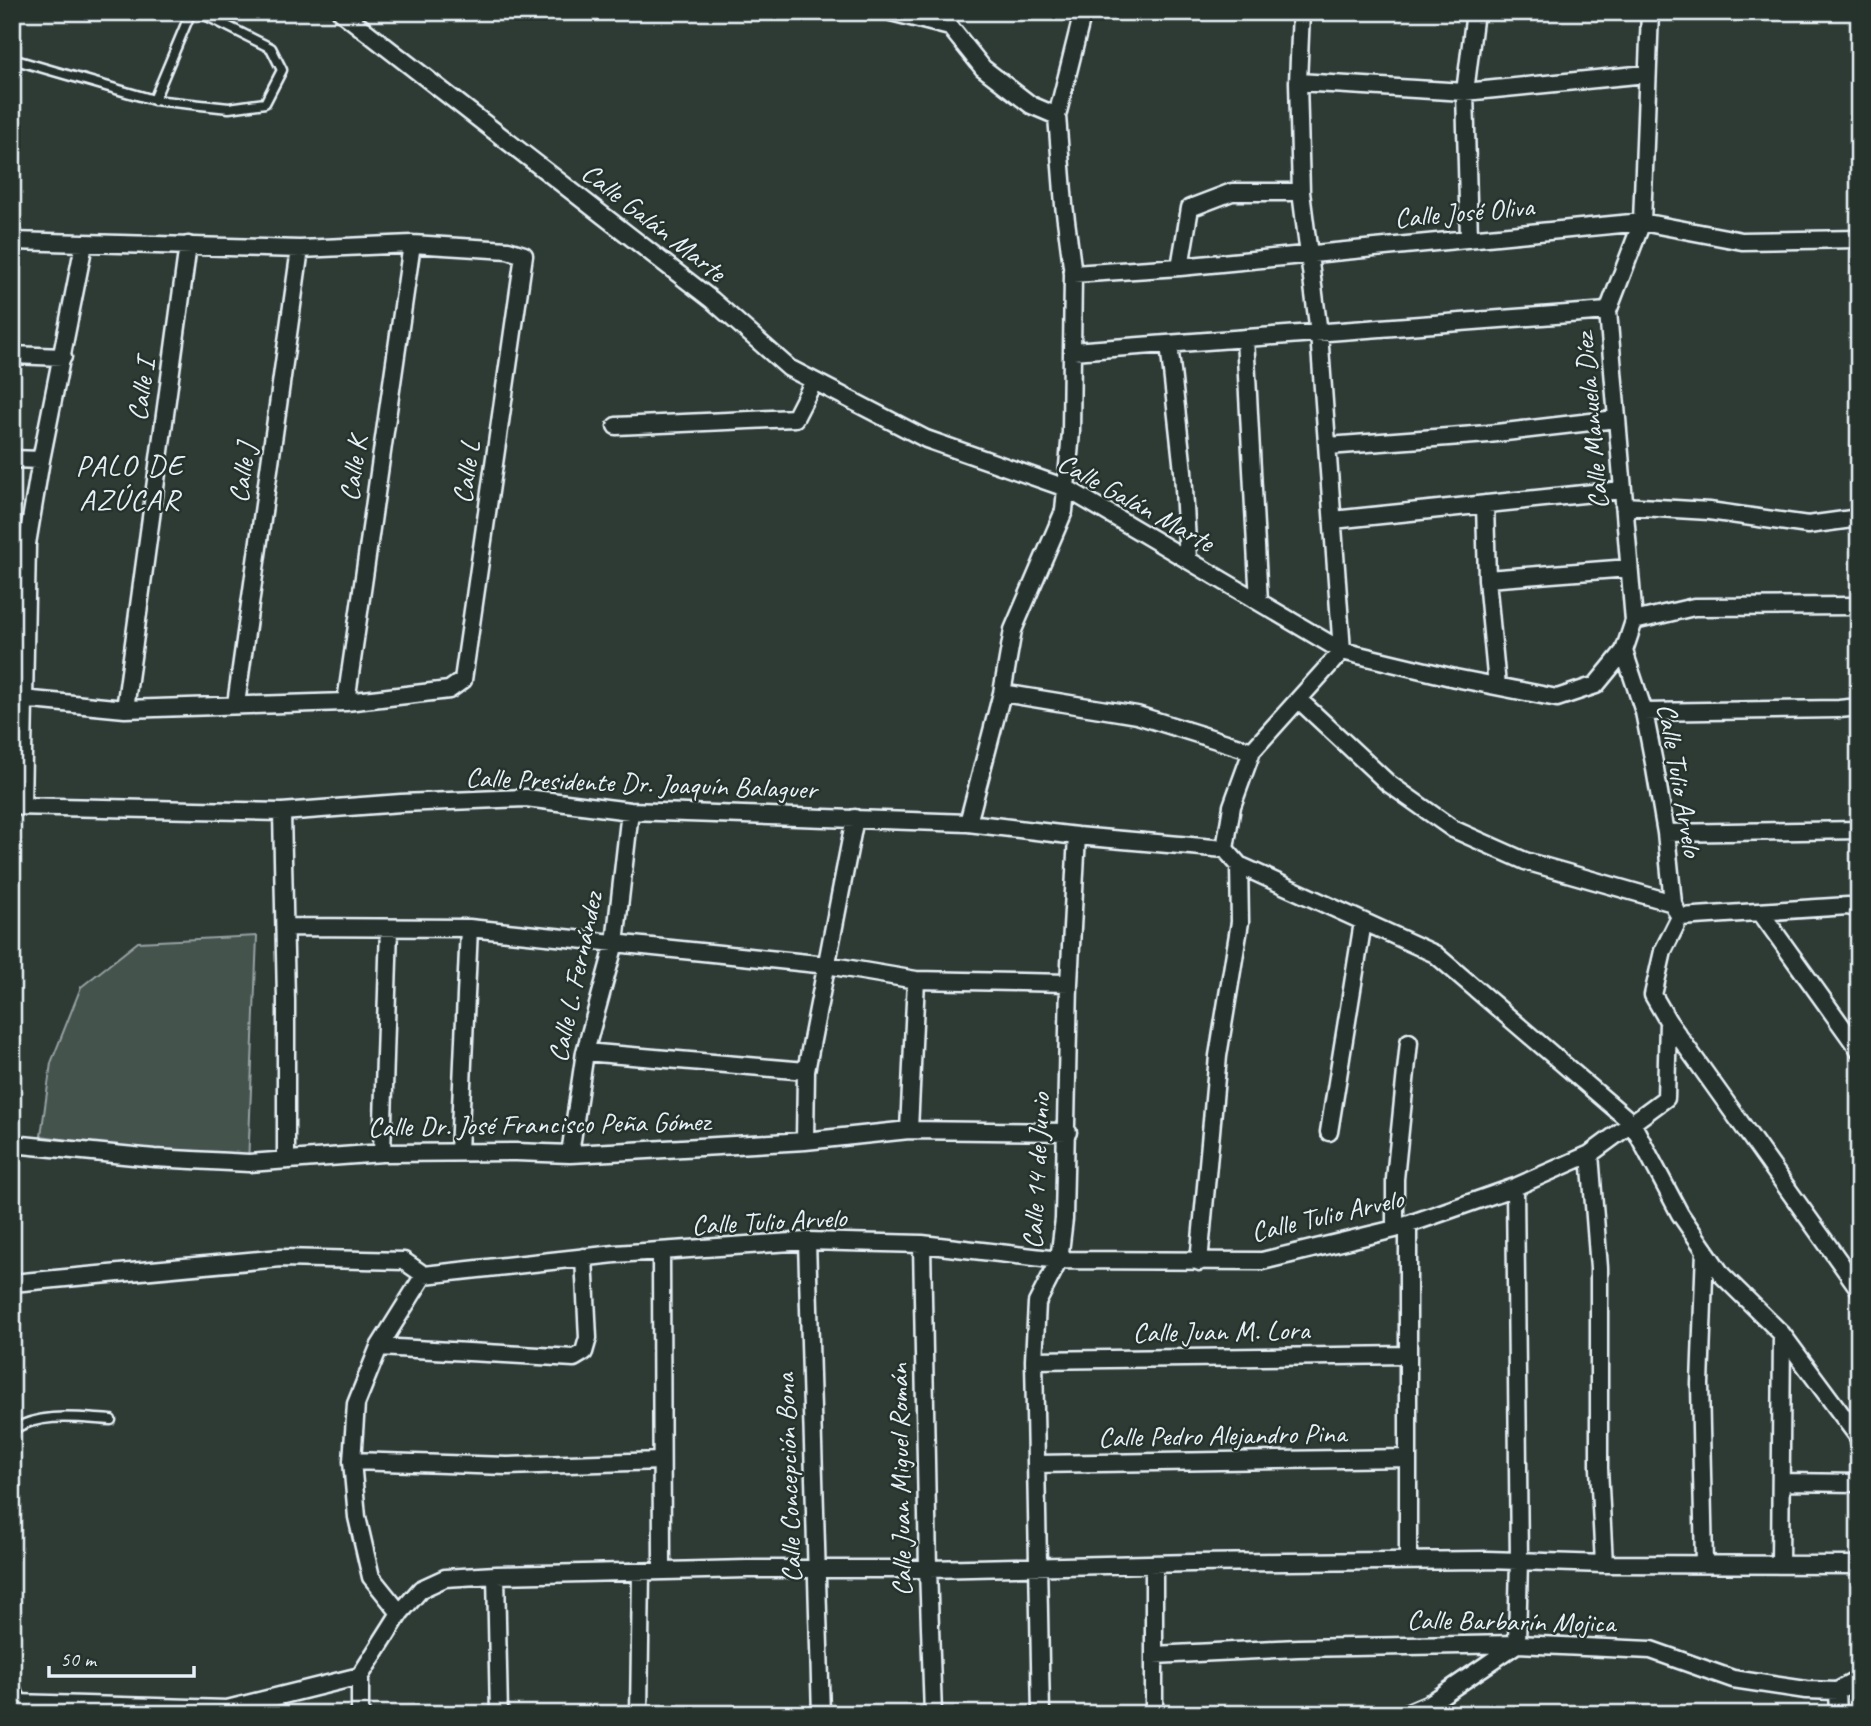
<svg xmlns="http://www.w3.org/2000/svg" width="1871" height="1726" font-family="Caveat,sans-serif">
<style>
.green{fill:#45524e;stroke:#96a2a3;stroke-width:2}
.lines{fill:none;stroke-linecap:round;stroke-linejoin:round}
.service-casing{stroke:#e8f1f8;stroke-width:13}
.minor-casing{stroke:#e8f1f8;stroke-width:21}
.secondary-casing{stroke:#e8f1f8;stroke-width:28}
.service{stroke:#26332d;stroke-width:8}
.minor{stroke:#26332d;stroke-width:16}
.secondary{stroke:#26332d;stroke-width:23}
.labels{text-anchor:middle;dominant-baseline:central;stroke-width:5;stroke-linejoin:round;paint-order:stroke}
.street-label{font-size:28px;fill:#e8f1f8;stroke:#26332d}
.neighbourhood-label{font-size:30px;letter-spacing:2px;fill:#e8f1f8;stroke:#26332d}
</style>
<rect width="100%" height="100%" fill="#2e3b35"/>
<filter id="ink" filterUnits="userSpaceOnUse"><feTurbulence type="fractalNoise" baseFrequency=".0143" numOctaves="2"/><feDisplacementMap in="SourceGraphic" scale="14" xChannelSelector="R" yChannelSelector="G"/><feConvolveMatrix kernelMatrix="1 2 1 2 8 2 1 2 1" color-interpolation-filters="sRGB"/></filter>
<g filter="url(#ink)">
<path class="green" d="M257,936L248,1166L41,1136L51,1063L81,987L138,942Z"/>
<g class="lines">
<defs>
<path id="service" d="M12,59L154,100L229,108L265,103L282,70L271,48L199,12
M154,100L191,12
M12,1430C42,1412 77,1418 111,1420"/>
<path id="minor" d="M341,12L712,300L789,368L926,439L1066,488L1342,651L1455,678L1557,698L1596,685L1624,651L1634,621L1694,607L1859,606
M891,12L950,27L983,68L1031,105L1057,116
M1298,82L1465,92L1646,74
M1469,238L1465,92L1475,12
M12,241L300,249L412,244L508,250L524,255L463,680L449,690L346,702L125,709L12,698
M1180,267L1190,208L1232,192H1301
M1073,274L1180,267L1642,222L1742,241L1859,239
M1245,338L1259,602
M1169,344L1183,471L1188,560
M1073,351L1608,311
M12,355L63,357
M616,426L795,418L814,381
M1328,446L1488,434L1616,419
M12,459L41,460
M1485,504L1487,579L1497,686
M1624,506L1709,511L1808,525L1859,518
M1333,520L1622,490
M1487,579L1629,568
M1634,621L1608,311L1642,222L1650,12
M1624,651L1644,712L1654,763L1666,833L1673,903L1677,912
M1002,693L1137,715L1252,751
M1299,700L1388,783L1453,829L1525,861L1673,903
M346,702L412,244
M236,704L300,249
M125,709L188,245
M1644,712L1839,709L1859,707
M12,806L282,812L401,803L526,798L630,811L968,823L1077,836L1225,849
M22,806L27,544L41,460L84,244
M282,812L286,1000V1159
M968,823L1002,693L1013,630L1064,511L1071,432L1073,274L1064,205L1057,116L1083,12
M1666,833L1859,830
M1239,865L1435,954L1632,1123L1680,1214L1722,1275L1782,1334L1859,1438
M1761,913L1859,1050
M1680,917L1663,951L1653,995L1668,1021L1859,1289
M1680,917L1848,906L1859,909
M285,927L469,928L827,965L916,980L1069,983
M585,1052L806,1071
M909,1130L916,980
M1329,1132L1363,922
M805,1141L806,1071L855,818
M12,1144L154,1158L249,1163L382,1153L516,1152L570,1154L630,1151L805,1141L909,1130L1068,1132
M459,1152L469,928
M382,1153L389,928
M570,1154L585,1052L615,943L630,811
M1590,1154L1599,1268V1468L1604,1564
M1515,1187L1519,1560L1517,1644
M1408,1225V1561
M1395,1229V1179L1409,1042
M807,1241L821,1714
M922,1244L928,1569L933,1714
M661,1252L662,1571
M1199,1262L1218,1056L1240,922L1239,865L1225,849L1232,806L1252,751L1342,651L1319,333L1301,192L1298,82L1301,12
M424,1275L615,1254L807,1241L922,1244L1059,1260L1262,1261L1395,1229L1515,1187L1590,1154L1666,1098L1668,1021
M12,1283L281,1258L404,1261L424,1275
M379,1347L574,1358L584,1352L588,1338L584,1257
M1034,1360L1408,1355
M352,1461L507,1466L661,1461
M1037,1464L1407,1458
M1781,1482L1859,1483
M1704,1563L1700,1384L1705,1250
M1154,1564V1714
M1780,1564L1782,1334
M496,1575L499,1714
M400,1613L371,1577L357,1517L352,1461L356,1404L379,1347L424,1275
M1154,1655L1298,1648L1517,1644L1651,1650L1733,1679L1806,1690L1837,1691L1859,1679
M1837,1691L1838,1714
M15,1703L227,1709L360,1676L400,1613L421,1589L445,1578L496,1575L747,1569H928L1192,1563L1487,1560L1604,1564L1859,1565
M360,1714V1676
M639,1714L641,1572
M1041,1714L1034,1360L1037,1303L1059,1260L1064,1219L1069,983L1077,836
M1404,1714L1432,1702L1517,1644"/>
<path id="secondary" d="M12,1697L21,1714"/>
</defs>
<use href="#service" class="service-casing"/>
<use href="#minor" class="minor-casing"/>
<use href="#secondary" class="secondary-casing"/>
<use href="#service" class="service"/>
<use href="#minor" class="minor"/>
<use href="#secondary" class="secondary"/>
</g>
</g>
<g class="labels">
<g class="street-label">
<text transform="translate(1464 212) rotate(-5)">Calle José Oliva</text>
<text transform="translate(654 222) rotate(38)">Calle Galán Marte</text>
<text transform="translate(141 390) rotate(-82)">Calle I</text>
<text transform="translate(1591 421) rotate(-95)">Calle Manuela Díez</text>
<text transform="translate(353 469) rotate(-82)">Calle K</text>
<text transform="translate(466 472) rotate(-82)">Calle L</text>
<text transform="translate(242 473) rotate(-82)">Calle J</text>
<text transform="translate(1136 502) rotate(29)">Calle Galán Marte</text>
<text transform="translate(1680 780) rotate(80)">Calle Tulio Arvelo</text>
<text transform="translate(641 783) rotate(2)">Calle Presidente Dr. Joaquín Balaguer</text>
<text transform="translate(575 977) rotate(-78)">Calle L. Fernández</text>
<text transform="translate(539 1124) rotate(-1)">Calle Dr. José Francisco Peña Gómez</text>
<text transform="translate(1036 1171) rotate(-87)">Calle 14 de Junio</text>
<text transform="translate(1327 1215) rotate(-13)">Calle Tulio Arvelo</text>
<text transform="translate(769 1221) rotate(-3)">Calle Tulio Arvelo</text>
<text transform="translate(1221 1331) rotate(-1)">Calle Juan M. Lora</text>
<text transform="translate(1222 1435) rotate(-1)">Calle Pedro Alejandro Pina</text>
<text transform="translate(788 1478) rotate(-92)">Calle Concepción Bona</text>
<text transform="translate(900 1480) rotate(-91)">Calle Juan Miguel Román</text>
<text transform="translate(1511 1621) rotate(1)">Calle Barbarín Mojica</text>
</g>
<g class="neighbourhood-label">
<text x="130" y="465">PALO DE<tspan x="130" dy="34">AZÚCAR</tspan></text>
</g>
</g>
<rect width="1871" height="1726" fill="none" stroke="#26332d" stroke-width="42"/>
<rect x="21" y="21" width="1829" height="1684" fill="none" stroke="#e8f1f8" stroke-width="2.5" filter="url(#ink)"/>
<path d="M49 1666v10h145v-10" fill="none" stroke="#e8f1f8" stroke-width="3.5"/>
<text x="60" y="1666" font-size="21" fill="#e8f1f8" stroke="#26332d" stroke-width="5" paint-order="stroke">50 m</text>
</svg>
